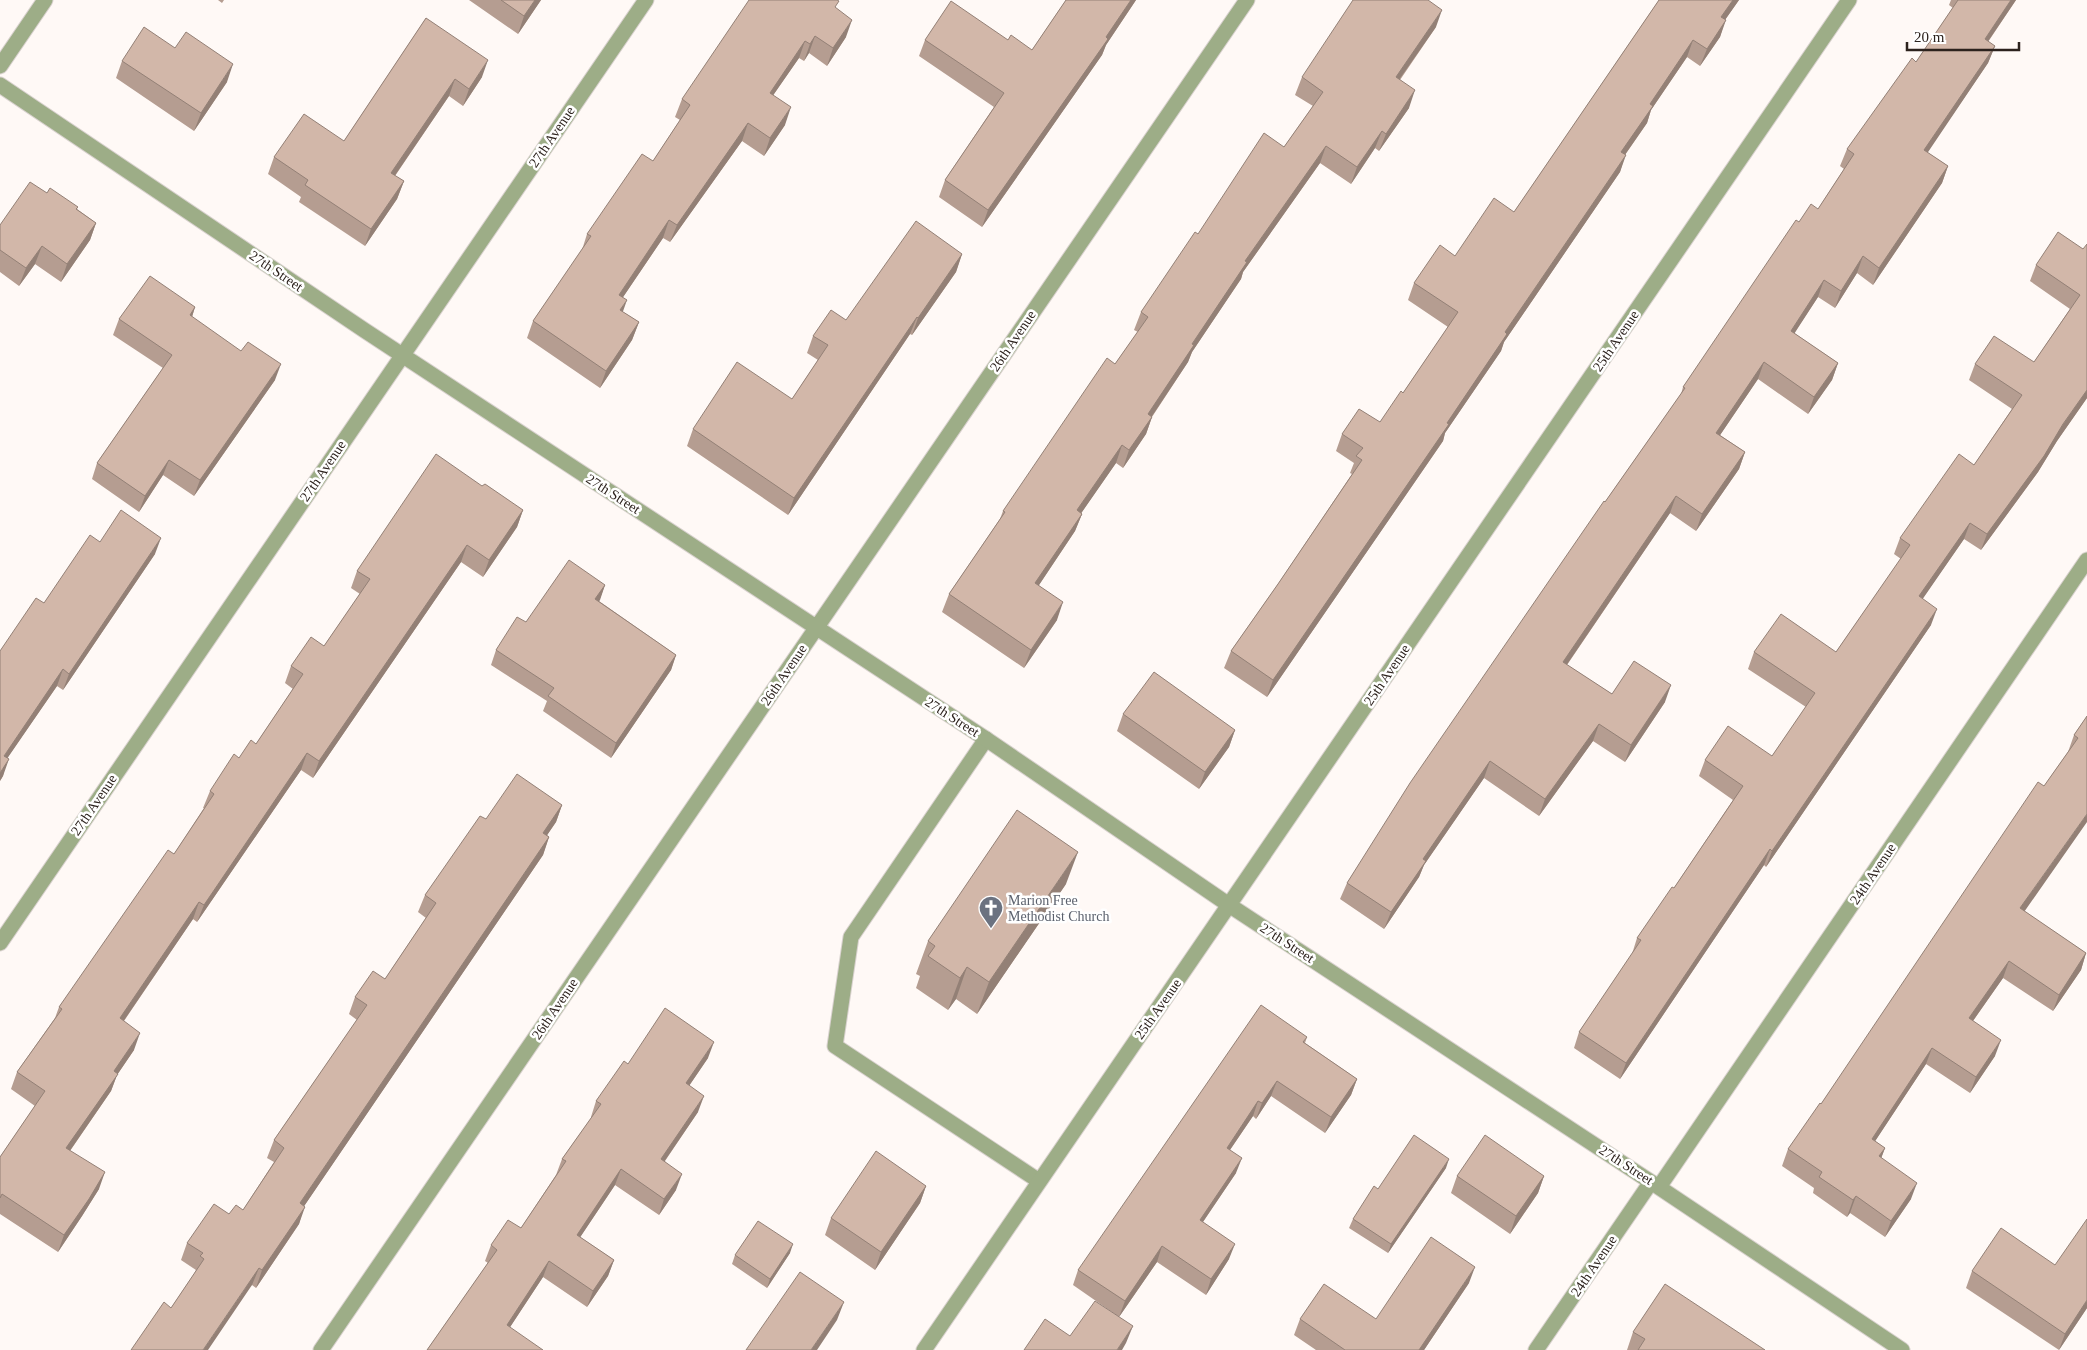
<svg xmlns="http://www.w3.org/2000/svg" width="2087" height="1350" font-family="'Times New Roman',serif">
<style>
.lines{fill:none;stroke-linecap:round;stroke-linejoin:round}
.lane-casing{stroke:#d9d2cf;stroke-width:17}
.street-casing{stroke:#d9d2cf;stroke-width:17}
.lane{stroke:#9dad87;stroke-width:15}
.street{stroke:#9dad87;stroke-width:15}
.wall{fill:#b59d91}
.shaded-wall{fill:#938076}
.building{fill:#d2b7a9;stroke:#938076}
.labels{text-anchor:middle;dominant-baseline:central;stroke-width:5;stroke-linejoin:round;paint-order:stroke}
.street-label{font-size:14px;fill:#2c221d;stroke:#fff}
.worship-label{font-size:14px;fill:#5b616d;stroke:#fff;text-anchor:start}
</style>
<rect width="100%" height="100%" fill="#fff9f6"/>
<g class="lines">
<defs>
<path id="lane" d="M986,739L851,937L835,1046L1039,1181"/>
<path id="street" d="M0,66L45,0
M0,85L364,330L986,739L1229,905L1651,1182L1902,1350
M0,943L646,0
M1659,1187L2087,560
M321,1350L1247,0
M924,1350L1849,0
M1536,1350L1651,1182"/>
</defs>
<use href="#lane" class="lane-casing"/>
<use href="#street" class="street-casing"/>
<use href="#lane" class="lane"/>
<use href="#street" class="street"/>
</g>
<path class="wall" d="M218,0H224L222,3Z
M469,0H541L518,34Z
M1066,0H1136L1106,45L1102,55L982,227L939,197L945,180L994,107L919,56L925,40H1008L1032,50Z
M1659,0H1739L1725,20L1720,37L1700,66L1687,57L1651,110L1647,123L1625,155L1620,172L1504,342L1501,351L1445,433L1443,441L1267,697L1224,668L1231,651L1278,584L1352,474L1350,473L1354,463L1336,451L1342,434L1380,422L1403,393L1448,327L1408,300L1414,283L1455,256L1514,212Z
M1951,0H2016L1988,42L1995,46L1988,63L1927,152L1948,166L1942,183L1873,285L1857,273L1835,308L1818,297L1794,333L1838,363L1832,380L1808,414L1758,379L1720,435L1745,452L1739,469L1696,531L1670,513L1567,665L1612,694L1665,702L1625,762L1593,741L1539,816L1484,778L1424,865L1419,877L1384,929L1340,899L1347,883L1605,502L1681,394L1683,387L1799,222L1818,209L1844,169L1840,166L1847,149L1916,62L1953,8L1949,5Z
M836,8L846,37L827,66L809,53L804,61L799,58L773,95L785,125L764,156L742,141L670,242L663,238L623,297V312L639,322L632,340L600,388L527,338L533,321L582,250L587,234L653,161L680,120L675,117L682,99Z
M426,18L482,77L463,106L449,96L395,176L404,181L397,199L365,246L299,202L301,197L268,174L274,157L344,141Z
M1436,27L1400,80L1409,108L1379,151L1375,148L1351,184L1320,163L1243,272L1241,279L1192,352L1188,362L1152,417L1146,434L1123,468L1116,463L1081,513L1082,514L1075,531L1039,585L1057,620L1024,668L942,612L949,594L1000,519L1003,511L1115,364L1138,332L1134,330L1141,312L1198,234L1284,147L1313,106L1295,95L1302,77Z
M122,61L227,82L194,131L116,78Z
M47,193L78,207L77,209L96,223L90,240L61,282L35,264L19,286L0,272V225Z
M2083,249L2087,398L2057,441L2038,472L1981,550L1964,539L1922,599L1931,625L1766,867L1764,865L1620,1079L1574,1048L1579,1032L1632,954L1637,938L1674,888L1733,800L1699,776L1705,760L1772,756L1806,707L1748,669L1754,652H1836L1901,559L1894,554L1900,538L1974,465L2012,409L1969,380L1975,364L2034,362L2070,309L2030,281L2036,265Z
M962,254L956,272L912,335L910,334L788,515L687,446L693,429L792,399L818,360L807,353L813,336L846,320Z
M195,307L192,317L275,380L194,496L163,475L139,512L92,479L97,463L163,368L113,335L119,319Z
M482,486L523,510L517,527L483,577L461,562L313,778L301,770L197,922L193,919L124,1021L134,1050L117,1075L111,1091L70,1151L99,1189L82,1216L58,1252L0,1214V1157L35,1106L11,1089L17,1072L55,1018L59,1007L174,854L204,808H203L210,791L239,758L256,744L293,689L285,683L291,666L324,646L360,594L351,588L357,571Z
M100,542L155,554L63,690L57,686L7,758L3,776L0,781L44,603Z
M605,585L599,601L676,655L671,670L611,758L543,711L547,701L491,665L496,650L526,622Z
M1123,714L1235,730L1229,747L1199,789L1117,731Z
M2087,716L2024,911L2086,953L2081,970L2053,1011L2003,978L1973,1021L1995,1056L1970,1093L1926,1064L1875,1141L1885,1148L1881,1158L1911,1199L1885,1237L1850,1213L1847,1217L1813,1193L1814,1188L1782,1166L1788,1149L1821,1104L2068,752L2074,735Z
M562,805L556,822L547,835L549,837L543,855L304,1206L299,1224L256,1288L252,1285L171,1308L194,1274L196,1270L181,1260L187,1243L229,1214L243,1210L274,1162L267,1158L274,1140L357,1020L349,1014L355,997L385,979L426,918L418,912L425,895L486,819Z
M1066,884L977,1014L956,999L948,1010L916,988L920,976L916,974L928,941Z
M1307,1037L1305,1043L1357,1079L1351,1095L1325,1133L1271,1096L1256,1119L1253,1116L1230,1150L1236,1173L1203,1222L1229,1259L1206,1295L1157,1262L1119,1317L1073,1285L1078,1270Z
M708,1058L689,1086L698,1112L665,1161L676,1190L659,1215L615,1185L580,1237L614,1260L608,1276L587,1307L543,1277L510,1327L427,1350L488,1263L485,1261L491,1245L521,1228L556,1175L562,1159L592,1117H591L596,1101L628,1064Z
M1446,1168L1388,1253L1349,1228L1353,1219L1378,1189Z
M1457,1176H1544L1538,1193L1510,1234L1451,1193Z
M926,1186L920,1203L875,1270L825,1235L831,1218Z
M790,1253L767,1288L732,1264L735,1255Z
M2055,1265L2087,1308L2059,1350L1966,1288L1972,1271Z
M1469,1283L1424,1350H1316L1294,1335L1300,1319H1376Z
M1633,1332L1765,1350H1627Z"/>
<path class="shaded-wall" d="M535,0H541L518,34L524,16Z
M1131,0H1136L1106,45L1102,55L982,227L988,210Z
M1733,0H1739L1715,34L1721,17Z
M2011,0H2016L1978,56L1985,39Z
M1442,10L1436,27L1389,94L1396,77Z
M852,20L846,37L827,66L833,48Z
M1726,20L1720,37L1700,66L1707,49Z
M815,36L809,53L804,61L810,44Z
M1693,40L1687,57L1651,110L1647,123L1615,169L1621,152L1650,104Z
M805,41L799,58L763,110L770,93Z
M1995,46L1988,63L1918,167L1924,150Z
M488,60L482,77L463,106L469,89Z
M233,64L227,82L194,131L201,113Z
M455,79L449,96L385,190L391,173Z
M1415,90L1409,108L1379,151L1386,134Z
M791,107L785,125L764,156L770,138Z
M748,123L742,141L670,242L677,225Z
M1382,131L1375,148L1351,184L1357,167Z
M1326,146L1320,163L1243,272L1241,279L1192,352L1188,362L1142,431L1148,414L1245,261Z
M1626,155L1620,172L1504,342L1501,351L1445,433L1443,441L1267,697L1273,680L1447,423L1505,332Z
M1948,166L1942,183L1873,285L1879,268Z
M404,181L397,199L365,246L371,229Z
M669,220L663,238L613,312L619,295Z
M96,223L90,240L61,282L67,264Z
M42,246L35,264L19,286L26,268Z
M962,254L956,272L912,335L918,318Z
M1863,256L1857,273L1835,308L1841,291Z
M1824,280L1818,297L1785,348L1791,331Z
M627,300L621,317L620,310Z
M195,307L190,323V315Z
M917,317L910,334L788,515L794,498Z
M639,322L632,340L600,388L606,371Z
M1764,362L1758,379L1710,450L1716,433Z
M1838,363L1832,380L1808,414L1814,397Z
M281,364L275,380L194,496L200,480Z
M2087,390V398L2057,441L2038,472L1981,550L1987,534Z
M1152,417L1146,434L1123,468L1129,450Z
M1122,445L1116,463L1071,528L1077,510Z
M1745,452L1739,469L1696,531L1702,514Z
M169,460L163,475L139,512L145,496Z
M1676,496L1670,513L1557,679L1563,662Z
M523,510L517,527L483,577L489,560Z
M1082,514L1075,531L1029,600L1035,583Z
M1970,523L1964,539L1913,613L1919,596Z
M161,538L155,554L63,690L69,674Z
M467,545L461,562L313,778L319,761Z
M605,585L600,600L590,614L595,599Z
M1063,602L1057,620L1024,668L1031,650Z
M1937,609L1931,625L1766,867L1772,851Z
M676,655L671,670L611,758L616,743Z
M63,669L57,686L0,769L4,756Z
M1671,685L1665,702L1625,762L1631,745Z
M1599,724L1593,741L1539,816L1545,799Z
M1235,730L1229,747L1199,789L1205,772Z
M307,753L301,770L197,922L204,905Z
M9,759L3,776L0,781V773Z
M1490,761L1484,778L1424,865L1419,877L1384,929L1391,912L1423,859Z
M562,805L556,822L537,850L543,833Z
M2087,814V822L2015,925L2020,908Z
M549,837L543,855L294,1221L300,1203Z
M1770,849L1764,865L1620,1079L1626,1063Z
M1078,852L1066,884L977,1014L989,982Z
M199,902L193,919L114,1035L120,1018Z
M2086,953L2081,970L2053,1011L2059,995Z
M2009,961L2003,978L1963,1035L1969,1018Z
M967,967L956,999L948,1010L960,978Z
M140,1033L134,1050L117,1075L111,1091L60,1165L66,1148L114,1071Z
M2001,1040L1995,1056L1970,1093L1976,1077Z
M714,1042L708,1058L680,1099L686,1083Z
M1932,1048L1926,1064L1866,1155L1872,1139Z
M1357,1079L1351,1095L1325,1133L1331,1117Z
M1277,1081L1271,1096L1256,1119L1262,1103Z
M704,1096L698,1112L655,1175L661,1159Z
M1258,1101L1253,1116L1221,1163L1227,1148Z
M1885,1148L1879,1164V1156Z
M1242,1158L1236,1173L1194,1235L1200,1220Z
M1449,1159L1446,1168L1388,1253L1391,1244Z
M621,1169L615,1185L571,1251L577,1235Z
M105,1172L99,1189L82,1216L58,1252L64,1235Z
M682,1174L676,1190L659,1215L664,1199Z
M1544,1176L1538,1193L1510,1234L1516,1216Z
M1917,1183L1911,1199L1885,1237L1891,1221Z
M926,1186L920,1203L875,1270L881,1252Z
M1856,1196L1850,1213L1847,1217L1853,1200Z
M305,1207L299,1224L256,1288L262,1270Z
M793,1244L790,1253L767,1288L770,1279Z
M1235,1244L1229,1259L1206,1295L1211,1279Z
M1162,1246L1157,1262L1119,1317L1125,1301Z
M614,1260L608,1276L587,1307L593,1291Z
M549,1261L543,1277L501,1341L507,1325Z
M1475,1267L1469,1283L1424,1350H1419Z
M259,1268L252,1285L208,1350H203Z
M2087,1300V1308L2059,1350L2065,1334Z
M844,1302L837,1320L817,1350H811Z
M1133,1326L1126,1343L1122,1350H1117Z"/>
<path class="building" d="M501,0H535L524,16Z
M749,0H837L839,1L835,7L852,20L833,48L815,36L810,44L805,41L770,93L791,107L770,138L748,123L677,225L669,220L619,295L627,300L620,310L639,322L606,371L533,321L591,236L587,234L642,154L653,161L690,105L682,99Z
M1066,0H1131L1106,37L1108,39L988,210L945,180L1004,93L925,40L951,1L1008,40L1011,35L1032,50Z
M1353,0H1428L1442,10L1396,77L1415,90L1386,134L1382,131L1357,167L1326,146L1245,261L1247,262L1192,344L1194,345L1148,414L1152,417L1129,450L1122,445L1077,510L1082,514L1035,583L1063,602L1031,650L949,594L1005,512L1003,511L1107,358L1115,364L1148,317L1141,312L1195,232L1198,234L1264,133L1284,147L1323,92L1302,77Z
M1659,0H1733L1721,17L1726,20L1707,49L1693,40L1650,104L1653,106L1621,152L1626,155L1505,332L1507,334L1447,423L1449,424L1273,680L1231,651L1278,584L1362,460L1356,456L1363,448L1342,434L1359,409L1380,422L1401,391L1403,393L1458,312L1414,283L1440,245L1455,256L1494,198L1514,212Z
M1958,0H2011L1985,39L1995,46L1924,150L1948,166L1879,268L1863,256L1841,291L1824,280L1791,331L1838,363L1814,397L1764,362L1716,433L1745,452L1702,514L1676,496L1563,662L1612,694L1634,661L1671,685L1631,745L1599,724L1545,799L1490,761L1423,859L1426,861L1391,912L1347,883L1410,783L1604,501L1605,502L1685,388L1683,387L1796,220L1799,222L1811,204L1818,209L1854,154L1847,149L1912,58L1916,62Z
M426,18L488,60L469,89L455,79L391,173L404,181L371,229L305,185L308,180L274,157L304,114L344,141Z
M144,27L175,48L186,32L233,64L201,113L122,61Z
M30,182L47,193L50,188L78,207L76,209L96,223L67,264L42,246L26,268L0,250V225Z
M916,221L962,254L918,318L917,317L794,498L693,429L737,362L792,399L828,345L813,336L831,310L846,320Z
M2058,232L2083,249L2087,244V390L2063,424L2044,456L1987,534L1970,523L1919,596L1937,609L1772,851L1770,849L1626,1063L1579,1032L1641,940L1637,938L1672,887L1674,888L1743,786L1705,760L1728,726L1772,756L1815,693L1754,652L1781,614L1836,652L1910,545L1900,538L1959,454L1974,465L2022,395L1975,364L1994,336L2034,362L2080,295L2036,265Z
M150,276L195,307L190,315L241,351L248,342L281,364L200,480L169,460L145,496L97,463L172,355L119,319Z
M436,454L482,486L485,484L523,510L489,560L467,545L319,761L307,753L204,905L199,902L120,1018L140,1033L114,1071L118,1074L66,1148L105,1172L89,1199L64,1235L2,1194L0,1198V1157L45,1091L17,1072L62,1009L59,1007L168,850L174,854L214,794L210,791L234,754L239,758L251,740L256,744L303,674L291,666L311,637L324,646L370,579L357,571Z
M121,510L161,538L69,674L63,669L4,756L9,759L0,773V651L36,598L44,603L90,535L100,542Z
M569,560L605,585L595,599L676,655L616,743L548,696L554,688L496,650L517,617L526,622Z
M1154,672L1235,730L1205,772L1123,714Z
M2087,716V814L2020,908L2086,953L2059,995L2009,961L1969,1018L2001,1040L1976,1077L1932,1048L1872,1139L1885,1148L1879,1156L1917,1183L1891,1221L1856,1196L1853,1200L1819,1177L1822,1172L1788,1149L1820,1103L1821,1104L2038,782L2044,786L2078,738L2074,735Z
M517,774L562,805L543,833L549,837L300,1203L305,1207L262,1270L259,1268L203,1350H131L164,1302L171,1308L204,1259L200,1256L203,1253L187,1243L214,1204L229,1214L236,1205L243,1210L284,1148L274,1140L367,1005L355,997L373,971L385,979L436,903L425,895L480,816L486,819Z
M1017,810L1078,852L989,982L967,967L960,978L928,956L935,946L928,941Z
M1261,1005L1307,1037L1303,1042L1357,1079L1331,1117L1277,1081L1262,1103L1258,1101L1227,1148L1242,1158L1200,1220L1235,1244L1211,1279L1162,1246L1125,1301L1078,1270Z
M665,1008L714,1042L686,1083L704,1096L661,1159L682,1174L664,1199L621,1169L577,1235L614,1260L593,1291L549,1261L507,1325L543,1350H427L497,1250L491,1245L508,1220L521,1228L566,1161L562,1159L601,1104L596,1101L624,1061L628,1064Z
M1414,1135L1449,1159L1391,1244L1353,1219L1374,1186L1378,1189Z
M1485,1135L1544,1176L1516,1216L1457,1176Z
M876,1151L926,1186L881,1252L831,1218Z
M2087,1219V1300L2065,1334L1972,1271L2001,1228L2055,1265Z
M758,1221L793,1244L770,1279L735,1255Z
M1431,1237L1475,1267L1419,1350H1345L1300,1319L1324,1284L1376,1319Z
M800,1272L844,1302L811,1350H746Z
M1665,1284L1765,1350H1638L1645,1339L1633,1332Z
M1095,1301L1133,1326L1117,1350H1024L1045,1319L1070,1336Z"/>
<defs>
<symbol id="church-pin" viewBox="-11 -11 22 30"><path d="M0 17L-7.5 6A9.5 9.5 0 1 1 7.5 6Z" fill="#6b7280" stroke="#fff"/><path d="M-1.2-6h2.4v3.5h3.3v2.4h-3.3V6h-2.4V-.1h-3.3v-2.4h3.3Z" fill="#fff"/></symbol>
</defs>
<g fill-rule="evenodd">
<use href="#church-pin" x="977" y="894" width="28" height="38"/>
</g>
<g class="labels">
<g class="street-label">
<text transform="translate(552 137) rotate(-56)">27th Avenue</text>
<text transform="translate(276 271) rotate(34)">27th Street</text>
<text transform="translate(1013 341) rotate(-56)">26th Avenue</text>
<text transform="translate(1616 341) rotate(-56)">25th Avenue</text>
<text transform="translate(323 471) rotate(-56)">27th Avenue</text>
<text transform="translate(613 494) rotate(33)">27th Street</text>
<text transform="translate(784 675) rotate(-56)">26th Avenue</text>
<text transform="translate(1387 675) rotate(-56)">25th Avenue</text>
<text transform="translate(952 717) rotate(33)">27th Street</text>
<text transform="translate(94 805) rotate(-56)">27th Avenue</text>
<text transform="translate(1873 874) rotate(-56)">24th Avenue</text>
<text transform="translate(1287 943) rotate(33)">27th Street</text>
<text transform="translate(555 1009) rotate(-56)">26th Avenue</text>
<text transform="translate(1158 1009) rotate(-55)">25th Avenue</text>
<text transform="translate(1626 1165) rotate(33)">27th Street</text>
<text transform="translate(1594 1266) rotate(-56)">24th Avenue</text>
</g>
<g class="worship-label">
<text x="1008" y="900">Marion Free<tspan x="1008" dy="16">Methodist Church</tspan></text>
</g>
</g>
<path d="M1907 42v8h112v-8" fill="none" stroke="#2c221d" stroke-width="2.5"/>
<text x="1914" y="42" font-size="15" fill="#2c221d" stroke="#ffffff" stroke-width="4" paint-order="stroke">20 m</text>
</svg>
